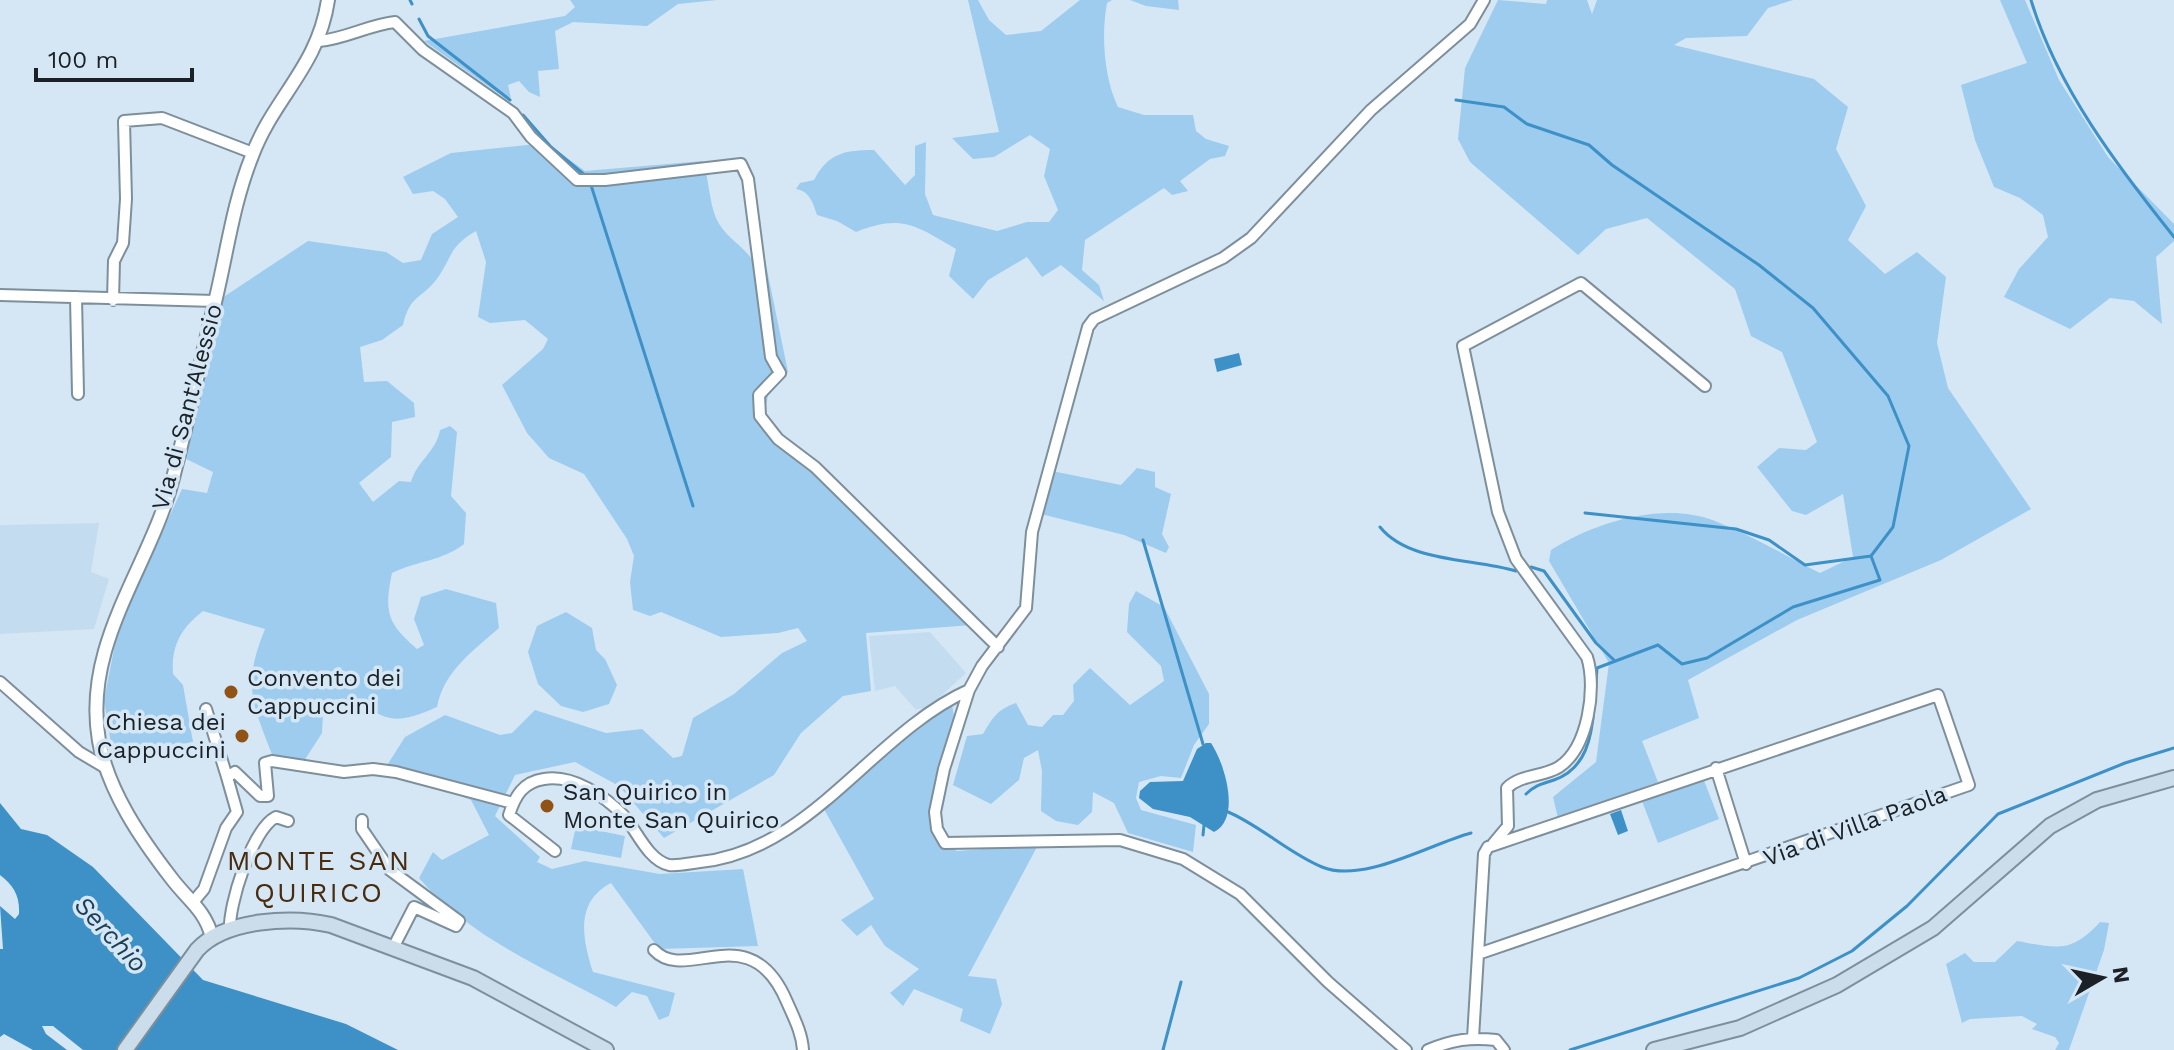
<svg xmlns="http://www.w3.org/2000/svg" width="2174" height="1050" font-family="'Work Sans',sans-serif">
<style>
.built{fill:#c4dcef}
.green{fill:#9dccef}
.water{fill:#3d91c7}
.lines{fill:none;stroke-linecap:round;stroke-linejoin:round}
.stream{stroke:#3d91c7;stroke-width:3}
.minor-casing{stroke:#7e8f9c;stroke-width:14}
.tertiary-casing{stroke:#7e8f9c;stroke-width:16}
.secondary-casing{stroke:#7e8f9c;stroke-width:18}
.minor{stroke:#fff;stroke-width:10}
.tertiary{stroke:#fff;stroke-width:12}
.secondary{stroke:#cbddea;stroke-width:14}
.poi-dot{fill:#905315;stroke:#d5e7f5;stroke-width:3}
.labels{text-anchor:middle;dominant-baseline:central;stroke-width:7;stroke-linejoin:round;paint-order:stroke}
.street-label{font-size:24px;fill:#1b2126;stroke:#d5e7f5}
.poi-label{font-size:24px;fill:#1b2126;stroke:#d5e7f5;text-anchor:start}
.water-label{font-size:26px;font-style:italic;fill:#1c3f57;stroke:#d5e7f5}
.quarter-label{font-size:28px;letter-spacing:2px;fill:#492b0f;stroke:#d5e7f5}
</style>
<rect width="100%" height="100%" fill="#d5e7f5"/>
<path class="built" d="M99,523L91,572L109,579L94,629L0,634V525Z
M930,632L966,673L928,708L915,709L895,686L875,691L869,636Z"/>
<path class="green" d="M570,0H717L678,4L647,26L573,22L555,31L559,69L538,71L540,97L529,92L519,81L508,85L511,98L498,93L424,41L565,16L575,7Z
M968,0H978L989,20L1006,35L1041,31L1080,0H1112L1107,3C1101,35 1104,78 1118,107L1144,115H1193L1196,131L1206,139L1229,146L1225,156L1210,159L1180,181L1188,191L1172,195L1164,188L1085,240L1082,270L1099,285L1104,301L1061,265L1042,277L1027,257L988,280L973,299L949,276L956,249C915,225 901,214 856,232L837,221L817,215C813,202 809,191 796,189L800,183L814,180C828,153 845,150 874,150L905,185L915,175V146L926,142L925,194L933,215L997,231L1027,222H1049L1058,210L1044,176L1050,149L1030,135L994,157L973,159L952,138L999,132Z
M1130,0H1178L1179,10L1146,6Z
M1498,0L1546,4L1547,0H1587L1592,14L1597,0H1793L1768,8L1747,36L1686,38L1674,45L1814,79L1848,107L1836,149L1866,206L1848,240L1885,274L1917,252L1946,277L1937,343L1948,388L2031,509L1941,560L1797,620L1688,680L1699,718L1642,741L1658,782L1558,818L1553,797L1596,762L1609,663L1549,561L1551,550C1596,522 1663,501 1715,521C1751,535 1786,556 1820,573L1853,557L1843,494L1806,515L1792,511L1757,467L1779,448L1806,450L1817,442L1782,352L1751,336L1735,289L1647,218L1606,229L1578,255L1470,162L1458,139L1465,68Z
M2000,0H2025L2059,80L2108,157L2174,224V241L2156,257L2162,324L2134,301L2110,298L2070,329L2004,297L2019,269L2048,237L2043,215L2020,198L1994,187L1975,140L1961,85L2027,63Z
M546,143L585,171L703,161C709,179 709,201 716,218C724,237 743,245 754,262L765,260L788,372L768,396L764,414L776,431L972,625L866,633L871,691L843,696L801,733L774,775L664,838L619,786L575,762L515,775L495,816L540,857L537,862L552,869L585,861L660,874L743,869L758,946L659,949L611,883C575,902 582,938 593,972L675,993L669,1016L659,1020L647,996L632,992L616,1007C549,970 469,938 419,878L433,852L442,860L489,835L471,800L386,767L405,737L445,715L500,735L512,733L535,710L606,733L642,729L673,758L682,756L693,718L734,694L782,653L807,641L798,628L778,633L721,637L661,612L650,616L633,610L630,582L634,556L627,539L584,474L549,458L527,433L502,385L543,349L548,339L525,320L490,323L478,317L486,262L476,231C447,248 454,256 436,280C420,300 410,295 403,325L382,340L360,347L364,382L387,381L414,403L415,417L392,422L391,457L359,483L373,502L399,481L411,482C417,461 436,452 440,430L450,426L457,432L451,496L466,513L464,544C440,562 419,560 392,573C384,612 387,623 417,649L424,645L414,619L421,597L446,589L496,603L499,628C473,651 444,671 437,707C377,734 389,707 335,699L323,714L322,733L304,761L273,757C252,702 242,686 265,629L203,611C181,628 171,646 173,674L183,685L193,742L113,756L104,700L118,629L182,489L207,493L213,472L180,456L216,333L222,298L308,241L386,252L403,263L421,260L432,234L458,217L445,199L433,191L413,194L403,177L451,153Z
M1137,468L1155,472V487L1171,494L1162,534L1169,547L1166,553L1124,535L1041,514L1052,471L1121,485Z
M1136,591L1164,607L1209,694V724L1194,745L1181,778L1161,776L1139,782L1136,798L1141,810L1196,825L1193,852L1128,833L1114,803L1093,792L1092,812L1078,825L1056,821L1041,811L1042,771L1038,750L1024,758L1019,780L991,804L953,785L967,736L983,734C993,717 998,709 1016,703L1028,725L1042,727L1053,715H1063L1074,701L1073,685L1090,668L1130,705L1164,681L1161,666L1127,632L1129,604Z
M566,612L592,628L596,650L605,659L617,685L609,704L583,712L561,706L538,684L528,652L537,626Z
M952,705L954,716L932,816L939,842L957,851L1038,845L968,976L996,979L1002,1004L990,1034L960,1021L963,1009L914,989L903,1006L890,993L919,969L885,946L871,925L857,936L841,920L874,899L824,809L899,743Z
M1703,778L1719,819L1658,843L1642,801Z
M576,826L625,836L621,858L571,849Z
M2100,922L2109,923L2104,950L2069,1050H2055L2059,1043L2055,1037L2032,1029L2037,1024L2022,1016L1970,1019L1962,1023L1946,964L1965,953L1974,962H1995L2017,941C2056,948 2071,954 2100,922Z"/>
<path class="water" d="M1239,353L1242,365L1217,372L1214,359Z
M1206,743H1211C1224,762 1242,818 1214,832L1190,817L1153,809L1139,798L1140,791L1150,782L1183,781L1197,749Z
M0,803L21,829L47,835L93,867L203,980L346,1024L398,1050H83L53,1026H42L46,1034L67,1050H33L4,1034L0,1037V949H3L0,906L15,919L19,914C20,896 14,886 0,875Z
M1621,810L1628,831L1618,835L1610,814Z"/>
<g class="lines">
<path class="stream" d="M410,0L412,4
M2031,0C2057,87 2118,167 2174,237
M419,19L428,36L510,100
M1456,100L1504,107L1527,124L1589,145L1612,165L1759,265L1813,308L1888,396L1909,446L1893,527L1871,556
M523,115L551,147L587,177
M590,182L693,506
M1585,513L1736,529L1769,540L1805,565L1871,556
M1380,527C1409,563 1473,558 1516,571
M1143,540L1203,744
M1531,567L1544,571L1596,643L1615,661
M1596,683L1597,668L1658,645L1682,664L1707,658L1793,607L1880,580L1871,556
M1526,794C1535,785 1542,784 1554,780C1586,769 1592,737 1594,707
M1226,811C1260,825 1288,853 1322,867C1363,884 1430,844 1471,833
M1203,835L1204,825
M1163,1050L1181,982
M1570,1050L1799,978L1852,951L1907,906L1998,814L2125,763L2174,748"/>
<defs>
<path id="minor" d="M319,41C345,39 368,25 395,22L423,50L513,113L531,137L577,180H605L741,164L748,179L771,357L780,373L759,395L760,416L778,439L815,467L998,647
M0,295L215,301
M76,297L78,394
M113,300L114,261L123,243L126,199L124,121L162,118L253,153
M0,682L79,752L106,768
M206,709L227,777
M1716,768L1746,864
M362,820V829L390,870L459,921L456,926L414,907L393,948
M1493,844L1508,826L1507,788C1521,774 1543,777 1559,767C1588,748 1597,688 1587,657L1516,559L1498,512L1463,346L1581,283L1705,386
M555,851L509,815C515,796 523,782 544,779C572,774 605,796 624,816C637,831 648,860 669,865C678,866 691,863 700,862C811,851 873,733 969,690
M194,901L204,889L226,828L237,812L227,777L235,772L260,796H268L265,763L272,761L344,772L373,769L396,772L513,803
M230,931C228,906 252,829 276,817L288,821
M654,950C686,985 750,914 787,1002C794,1018 802,1033 803,1050
M1473,1038L1484,854L1488,847L1938,695L1969,785L1478,954
M1406,1050L1328,982L1240,894L1183,859L1120,840L945,843L937,829L935,812L944,769L969,690L982,666L1026,608L1032,532L1088,327L1094,319L1223,258L1251,238L1371,110L1470,24L1484,0
M1428,1050C1452,1040 1470,1037 1496,1040L1504,1050"/>
<path id="tertiary" d="M212,937C205,910 188,900 172,879C141,839 108,791 99,741C82,643 150,568 173,478C188,420 201,360 215,302C227,253 233,203 252,156C274,97 318,67 328,0"/>
<path id="secondary" d="M125,1050L197,950C225,919 292,916 331,925L473,978L606,1050
M1654,1050L1740,1028L1837,985L1933,928L2050,826L2097,800L2174,778"/>
</defs>
<use href="#minor" class="minor-casing"/>
<use href="#tertiary" class="tertiary-casing"/>
<use href="#secondary" class="secondary-casing"/>
<use href="#minor" class="minor"/>
<use href="#tertiary" class="tertiary"/>
<use href="#secondary" class="secondary"/>
</g>
<g class="poi-dot">
<circle cx="231" cy="692" r="8"/>
<circle cx="242" cy="736" r="8"/>
<circle cx="547" cy="806" r="8"/>
</g>
<g class="labels">
<g class="street-label">
<text transform="translate(187 407) rotate(-75)">Via di Sant'Alessio</text>
<text transform="translate(1855 826) rotate(-20)">Via di Villa Paola</text>
</g>
<g class="poi-label">
<text x="247" y="678">Convento dei<tspan x="247" dy="28">Cappuccini</tspan></text>
<text x="226" y="722" text-anchor="end">Chiesa dei<tspan x="226" dy="28">Cappuccini</tspan></text>
<text x="563" y="792">San Quirico in<tspan x="563" dy="28">Monte San Quirico</tspan></text>
</g>
<g class="water-label">
<text transform="translate(111 934) rotate(47)">Serchio</text>
</g>
<g class="quarter-label">
<text x="319" y="860">MONTE SAN<tspan x="319" dy="32">QUIRICO</tspan></text>
</g>
</g>
<g transform="translate(2102 978) rotate(81)" stroke="#d5e7f5" stroke-width="6" paint-order="stroke">
<path d="M0-6L14 30L0 20L-14 30Z" fill="#1b2126"/>
<text y="-12" font-size="22" font-weight="bold" text-anchor="middle" fill="#1b2126">N</text>
</g>
<path d="M36 68v12h156v-12" fill="none" stroke="#1b2126" stroke-width="4"/>
<text x="48" y="68" font-size="24" fill="#1b2126" stroke="#d5e7f5" stroke-width="6" paint-order="stroke">100 m</text>
</svg>
